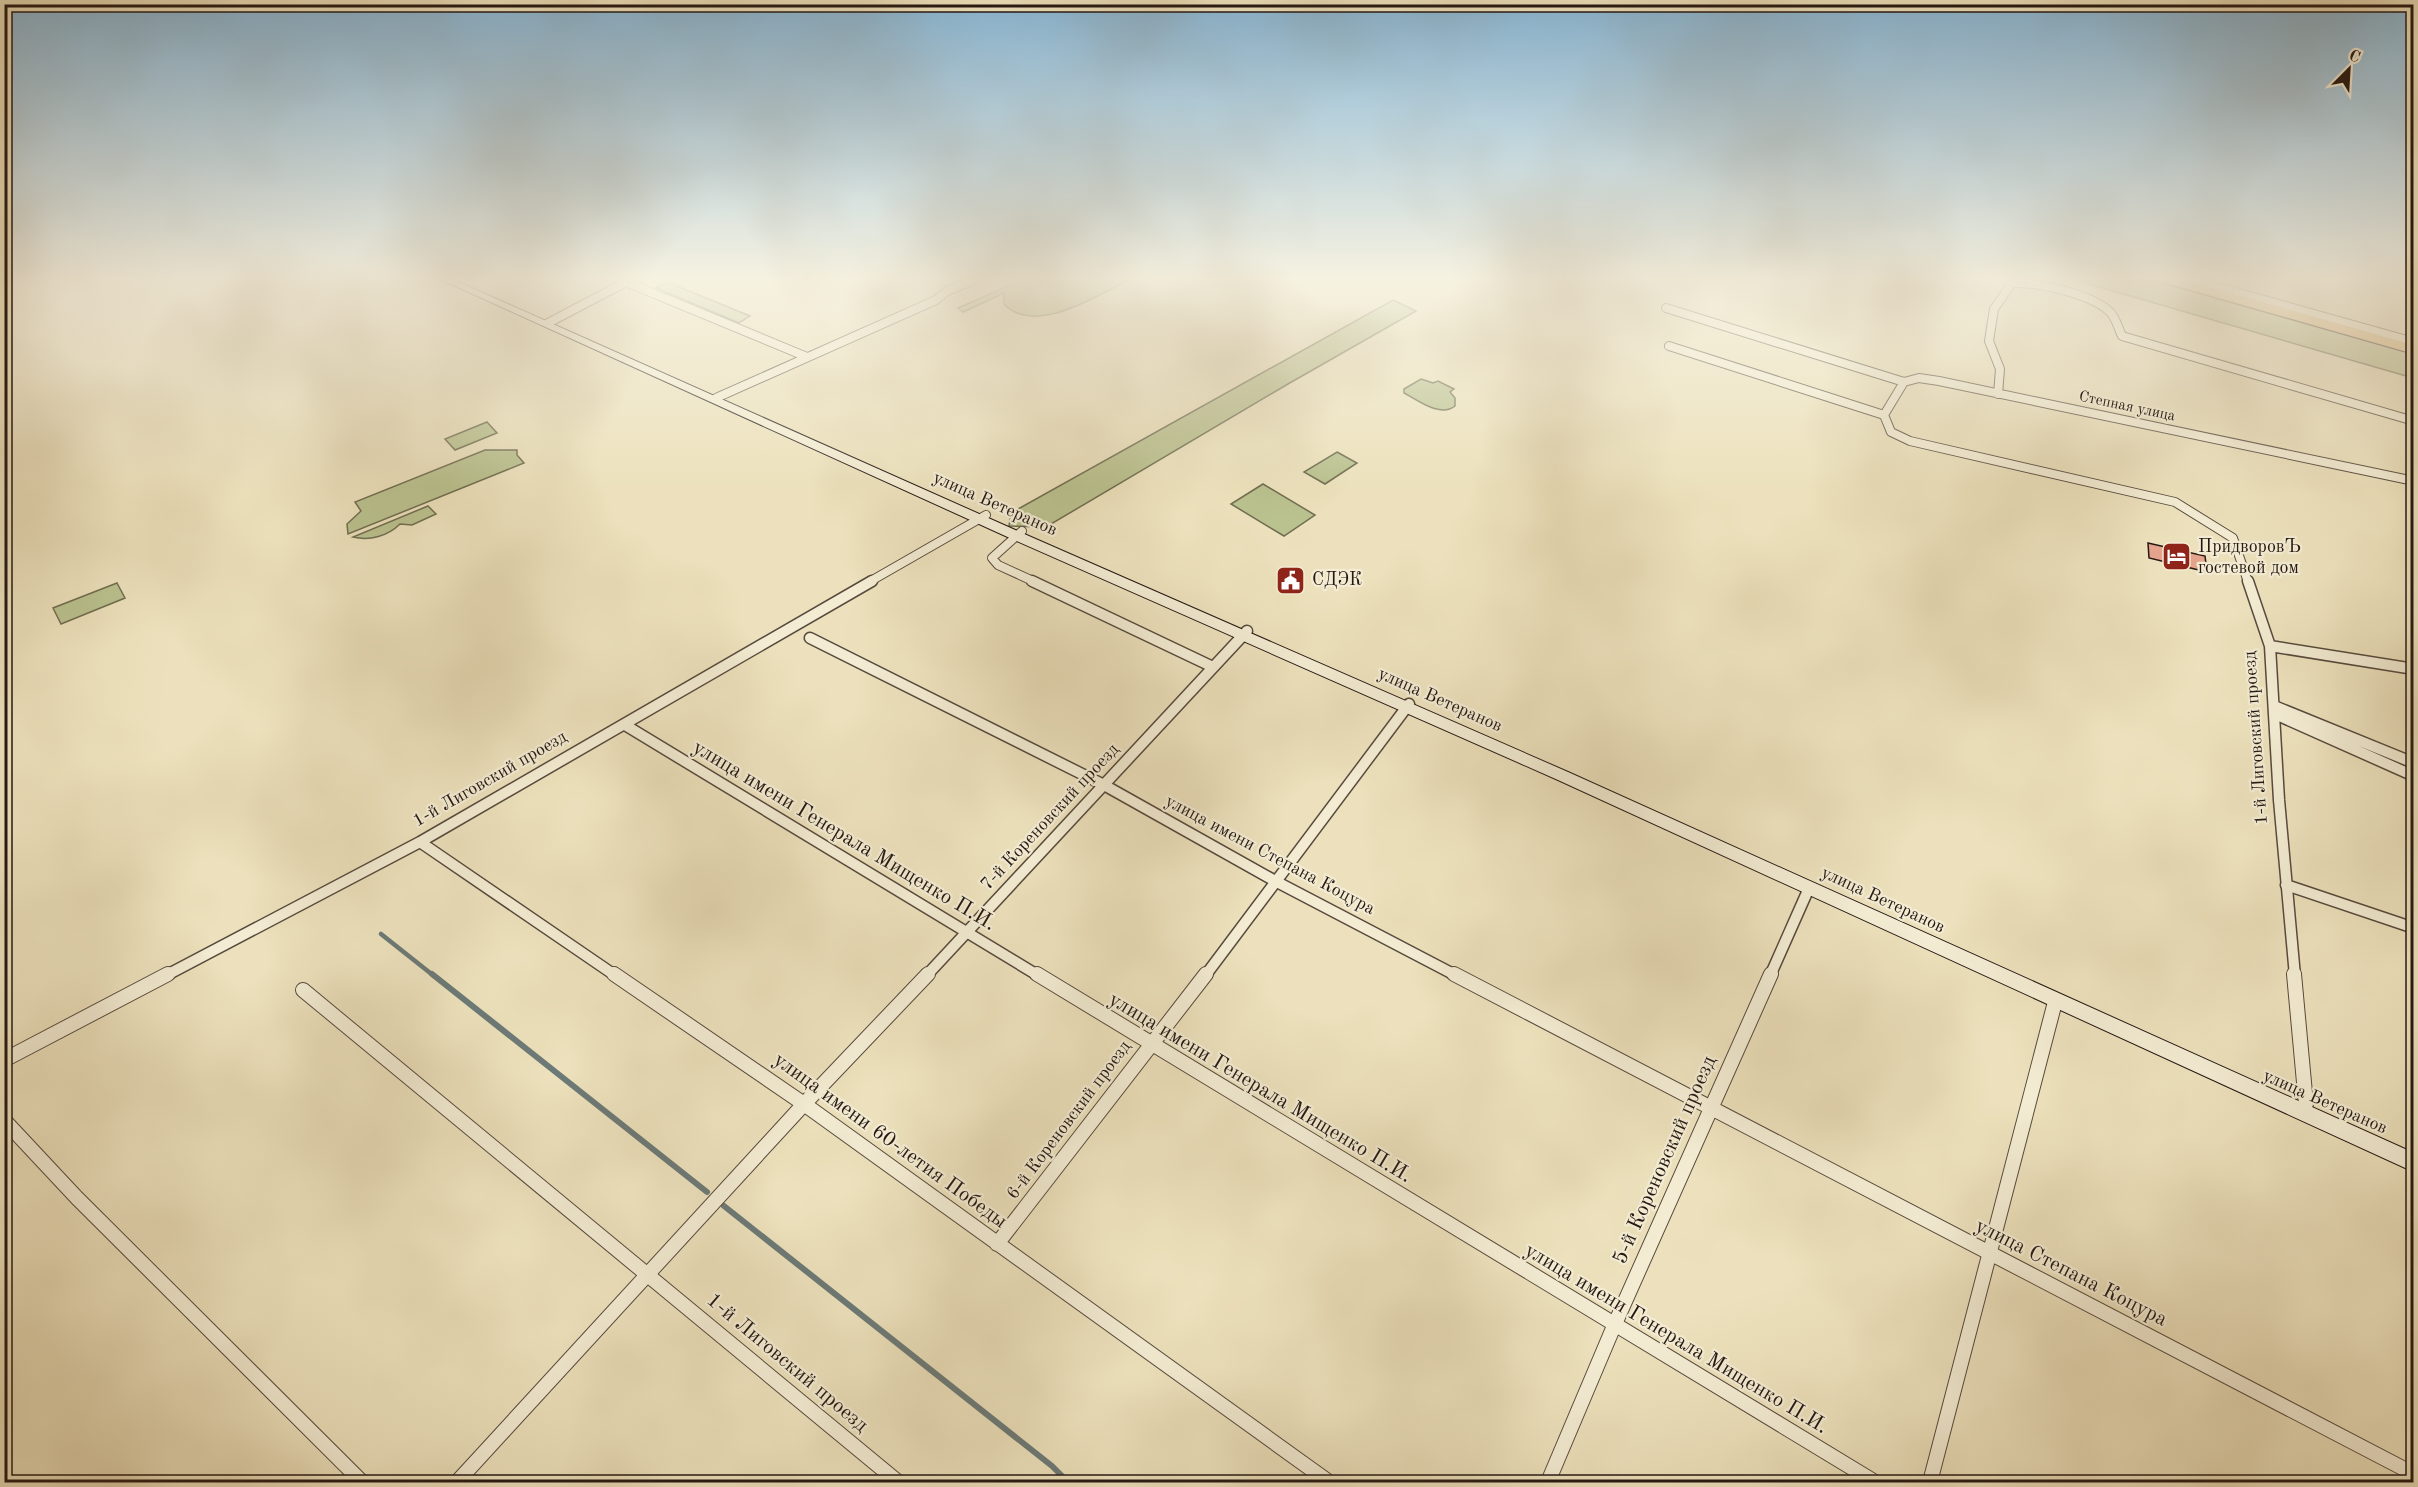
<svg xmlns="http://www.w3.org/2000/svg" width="2418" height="1487" font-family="'Old Standard TT',serif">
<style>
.green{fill:#bac28f;stroke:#706d51;stroke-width:1.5}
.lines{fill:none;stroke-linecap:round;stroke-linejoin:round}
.stream-far1{stroke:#6c7a77;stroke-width:4.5}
.stream{stroke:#6c7a77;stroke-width:6}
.building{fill:#e4a38d;stroke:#251813;stroke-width:1.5}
.street-far2-casing{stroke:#574a3d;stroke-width:10}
.street-far1-casing{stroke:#574a3d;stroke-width:13}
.street-casing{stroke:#574a3d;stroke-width:16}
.secondary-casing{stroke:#251813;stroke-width:2}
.highway-casing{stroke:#251813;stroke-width:2}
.street-far2{stroke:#f3ecd3;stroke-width:8}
.street-far1{stroke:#f3ecd3;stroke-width:10}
.street{stroke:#f3ecd3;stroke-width:14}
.secondary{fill:#f3ecd3;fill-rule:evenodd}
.highway{fill:#e6c07e;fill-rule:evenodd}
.labels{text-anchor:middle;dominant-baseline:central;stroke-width:4.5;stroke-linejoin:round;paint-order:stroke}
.far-street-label{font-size:15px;fill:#251813;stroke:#f3ecd3}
.street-label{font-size:18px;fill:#251813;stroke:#f3ecd3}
.poi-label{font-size:18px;fill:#251813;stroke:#f3ecd3;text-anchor:start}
.near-street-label{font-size:21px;fill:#251813;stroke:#f3ecd3}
</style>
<rect width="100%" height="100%" fill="#ece1bc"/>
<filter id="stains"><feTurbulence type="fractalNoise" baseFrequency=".00333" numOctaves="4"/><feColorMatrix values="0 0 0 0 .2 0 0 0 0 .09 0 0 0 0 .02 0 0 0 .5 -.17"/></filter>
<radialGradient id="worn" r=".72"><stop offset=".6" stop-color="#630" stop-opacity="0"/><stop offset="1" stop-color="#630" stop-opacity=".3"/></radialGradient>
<path class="green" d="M1022,280H1129C1099,294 1035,337 1004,304V293L963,312L958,308Z
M2075,280H2151L2413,354V378Z
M667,282L750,316L739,323L656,288Z
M1393,300L1416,311L1288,384L1046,527L1009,526L1011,513Z
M1421,379L1433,383L1438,381L1454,389L1450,392L1455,398V406C1440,418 1418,400 1404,393V389Z
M487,422L497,433L455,450L445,439Z
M485,450H517V455L524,463L348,534L347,524L361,511L355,502Z
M1337,452L1357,463L1325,484L1304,472Z
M1263,484L1315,515L1284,536L1231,504Z
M428,506L436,514L412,525L400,524C388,536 370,541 353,537Z
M117,583L125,598L61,624L53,608Z"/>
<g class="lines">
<path class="stream-far1" d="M381,934L434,976"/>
<path class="stream" d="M432,974L707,1192
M724,1206L1052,1466L1068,1482"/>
</g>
<path class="building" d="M2148,543L2205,556L2207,572L2149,558Z"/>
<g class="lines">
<defs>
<path id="street-far2" d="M621,280L807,357
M2193,280L2414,342
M1666,308L1904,382L1919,378L1939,381L2414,481
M548,323L630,280
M1669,346L1884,415
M1998,394L2000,369L1989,341L1994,309L2012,283C2038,282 2090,294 2109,311C2116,317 2118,328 2122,336L2414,421
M716,398L936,300L947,291L974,280
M1884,415L1891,432L1910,441L2175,502L2233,538L2248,582
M1884,415L1904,382
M1022,531L992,558L998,565L1035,582
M869,582L986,515"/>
<path id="street-far1" d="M1032,581L1213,667
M2248,581L2270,646L2279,800L2295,976
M810,638L1104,785L1277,882L1457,976
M2270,646L2414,669
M2274,706L2414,763
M2275,714L2414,776
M625,725L1039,976
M420,842L616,976
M2286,885L2414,928
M165,976L420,842L872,581
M926,976L1247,631
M1205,976L1409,704
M1770,976L1809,888"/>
<path id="street" d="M614,974L804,1104L1329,1482
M1037,974L1875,1482
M1454,974L2414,1474
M2294,974L2306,1104
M303,990L898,1482
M4,1060L168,974
M4,1120L77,1198L362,1482
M997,1244L1206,974
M457,1482L804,1104L928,974
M1548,1482L1614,1326L1771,974
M1930,1482L2055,1002"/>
<path id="secondary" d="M442,280H454L1022,533L1568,772L2414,1153V1172L1558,780L1012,539Z"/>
<path id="highway" d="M2164,280H2185L2414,345V354L2166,283Z"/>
</defs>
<use href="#street-far2" class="street-far2-casing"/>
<use href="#street-far1" class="street-far1-casing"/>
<use href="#street" class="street-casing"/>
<use href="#secondary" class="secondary-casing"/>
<use href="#highway" class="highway-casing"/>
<use href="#street-far2" class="street-far2"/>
<use href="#street-far1" class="street-far1"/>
<use href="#street" class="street"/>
<use href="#secondary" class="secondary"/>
<use href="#highway" class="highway"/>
</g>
<linearGradient id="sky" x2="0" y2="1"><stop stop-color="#89b7d6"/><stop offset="0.57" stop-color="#f6f2e1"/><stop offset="1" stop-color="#f6f2e1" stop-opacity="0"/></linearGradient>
<rect width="2418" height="488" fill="url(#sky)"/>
<defs>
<symbol id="hotel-square" viewBox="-11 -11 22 22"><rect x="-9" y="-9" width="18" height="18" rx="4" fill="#8f2418" stroke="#f3ecd3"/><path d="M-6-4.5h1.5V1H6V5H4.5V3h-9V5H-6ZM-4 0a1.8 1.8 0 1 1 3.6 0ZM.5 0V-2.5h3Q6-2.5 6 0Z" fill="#fff"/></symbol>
<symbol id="civic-square" viewBox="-11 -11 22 22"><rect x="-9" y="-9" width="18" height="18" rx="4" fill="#8f2418" stroke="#f3ecd3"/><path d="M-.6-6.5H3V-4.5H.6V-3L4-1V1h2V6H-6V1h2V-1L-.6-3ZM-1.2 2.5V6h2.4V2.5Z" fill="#fff"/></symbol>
</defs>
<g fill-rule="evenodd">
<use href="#hotel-square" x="2160" y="540" width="33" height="33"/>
<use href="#civic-square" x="1274" y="564" width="33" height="33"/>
</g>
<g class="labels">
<g class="far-street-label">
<text transform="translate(2127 407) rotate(12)">Степная улица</text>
</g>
<g class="street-label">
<text transform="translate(995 504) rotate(24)">улица Ветеранов</text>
<text transform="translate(1440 700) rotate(24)">улица Ветеранов</text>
<text transform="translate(2256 738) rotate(-94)">1-й Лиговский проезд</text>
<text transform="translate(490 779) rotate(-30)">1-й Лиговский проезд</text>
<text transform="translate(1050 817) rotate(-47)">7-й Кореновский проезд</text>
<text transform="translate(1270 855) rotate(28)">улица имени Степана Коцура</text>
<text transform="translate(1883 900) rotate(25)">улица Ветеранов</text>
<text transform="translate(2325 1102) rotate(24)">улица Ветеранов</text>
<text transform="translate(1069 1120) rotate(-53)">6-й Кореновский проезд</text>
</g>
<g class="poi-label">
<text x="2198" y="547">ПридворовЪ<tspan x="2198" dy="21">гостевой дом</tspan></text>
<text x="1312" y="580">СДЭК</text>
</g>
<g class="near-street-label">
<text transform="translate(844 836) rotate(31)">улица имени Генерала Мищенко П.И.</text>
<text transform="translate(1260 1088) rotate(31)">улица имени Генерала Мищенко П.И.</text>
<text transform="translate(890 1141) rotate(36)">улица имени 60-летия Победы</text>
<text transform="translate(1665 1160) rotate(-66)">5-й Кореновский проезд</text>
<text transform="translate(2071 1273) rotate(27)">улица Степана Коцура</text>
<text transform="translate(1676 1339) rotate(31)">улица имени Генерала Мищенко П.И.</text>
<text transform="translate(787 1363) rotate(40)">1-й Лиговский проезд</text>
</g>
</g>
<rect width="2418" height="1487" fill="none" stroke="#ece1bc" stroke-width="24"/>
<rect x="6" y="6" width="2406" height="1475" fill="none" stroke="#251813" stroke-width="3"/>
<rect x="12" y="12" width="2394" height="1463" fill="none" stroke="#251813" stroke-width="1.5"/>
<g transform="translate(2349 69) rotate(24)" stroke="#f3ecd3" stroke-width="4.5" paint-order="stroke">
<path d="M0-4.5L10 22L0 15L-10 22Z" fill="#251813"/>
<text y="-9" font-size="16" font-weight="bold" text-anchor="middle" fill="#251813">С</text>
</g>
<rect width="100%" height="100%" filter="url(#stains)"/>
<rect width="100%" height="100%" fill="url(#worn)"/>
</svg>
